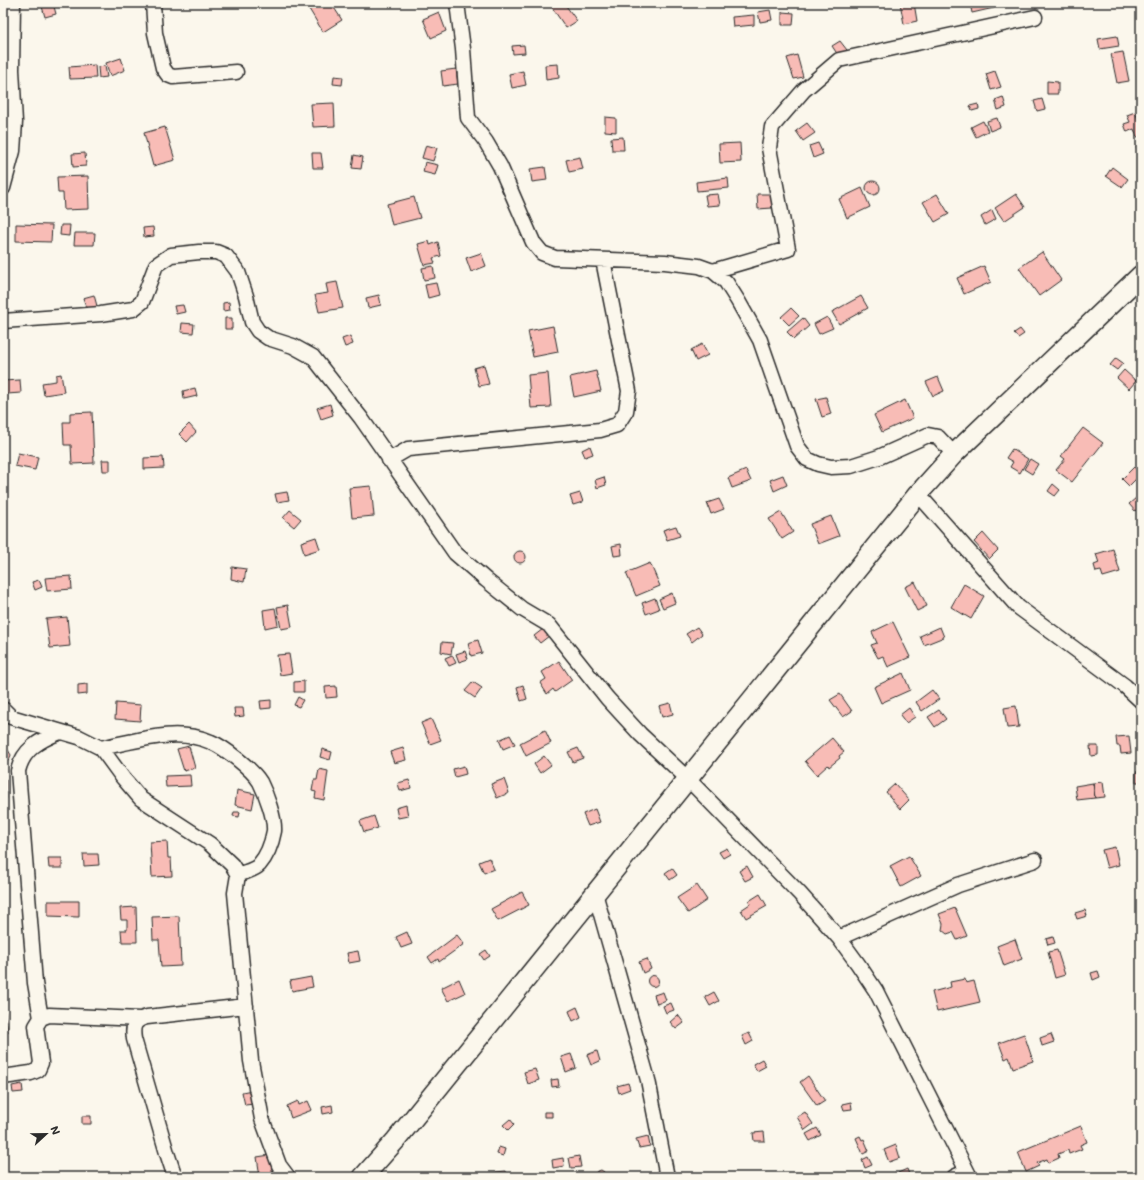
<svg xmlns="http://www.w3.org/2000/svg" width="1144" height="1180" font-family="Mali,sans-serif">
<style>
.building{fill:#f8bcb6;stroke:#2b2b2b}
.lines{fill:none;stroke-linecap:round;stroke-linejoin:round}
.street-casing{stroke:#2b2b2b;stroke-width:17}
.secondary-casing{stroke:#2b2b2b;stroke-width:22}
.street{stroke:#fbf7ec;stroke-width:14}
.secondary{stroke:#fbf7ec;stroke-width:19}
</style>
<rect width="100%" height="100%" fill="#fbf7ec"/>
<filter id="ink" filterUnits="userSpaceOnUse"><feTurbulence type="fractalNoise" baseFrequency=".025" numOctaves="2"/><feDisplacementMap in="SourceGraphic" scale="8" xChannelSelector="R" yChannelSelector="G"/><feConvolveMatrix kernelMatrix="1 2 1 2 8 2 1 2 1" color-interpolation-filters="sRGB"/></filter>
<g filter="url(#ink)">
<path class="building" d="M41,3H53L56,14L45,17Z
M308,3H331L342,20L323,32L306,4Z
M554,3H564L577,21L566,28L551,6Z
M900,3H914L917,21L904,24Z
M970,3H993L994,8L972,13Z
M770,10L772,20L760,22L758,12Z
M439,12L446,31L431,38L423,19Z
M782,12L794,13L793,25H782Z
M754,15V25L733,27L732,17Z
M1117,36L1119,46L1100,49L1098,39Z
M840,41L847,50L838,55L832,46Z
M524,45L525,53L513,54L512,46Z
M1123,52L1129,81L1117,83L1111,54Z
M797,55L803,77L794,79L787,58Z
M121,58L125,70L110,76L106,63Z
M558,64L559,78L546,80L545,65Z
M95,65L96,78L70,79L69,67Z
M105,66L107,77L99,78L98,67Z
M456,69L458,84L443,86L441,71Z
M523,71L526,85L512,88L509,74Z
M995,71L1001,87L991,90L986,74Z
M334,76L343,77L342,85L333,84Z
M1047,81L1058,82V94H1047Z
M1003,97L1006,107L998,110L995,100Z
M1042,99L1045,109L1037,111L1034,101Z
M334,103L335,126L313,127L311,104Z
M978,104L979,109L972,111L970,106Z
M1135,112L1141,126V136L1137,137L1134,129L1127,132L1124,124L1130,122L1127,115Z
M605,117L616,118V132L605,131Z
M997,118L1000,127L990,131L987,121Z
M983,121L988,131L976,137L971,127Z
M807,123L815,133L803,141L796,131Z
M165,127L175,160L153,166L144,133Z
M623,137L624,150H612L611,138Z
M740,143L741,162L720,163L719,144Z
M818,143L823,154L813,158L809,146Z
M1141,143V154L1136,147Z
M426,145L437,148L433,161L422,158Z
M85,153L86,166L73,167L72,154Z
M312,153H321L323,168H313Z
M354,155L363,157L361,169L352,168Z
M580,157L583,169L569,172L566,160Z
M425,162L438,165L435,175L423,172Z
M545,167L547,180L532,182L530,169Z
M1112,167L1128,179L1122,187L1106,176Z
M88,176L89,209L64,210L63,193H58L57,177Z
M728,178L729,188L697,191L696,182Z
M866 188a7 7 0 1 1 14 0a7 7 0 1 1-14 0Z
M862,188L870,207L847,218L839,199Z
M718,194L720,205L707,206L705,195Z
M757,194H771L772,208L758,209Z
M937,194L949,214L935,222L923,202Z
M1016,194L1025,207L1004,221L995,208Z
M414,197L420,218L392,225L387,204Z
M992,210L996,219L985,225L981,217Z
M16,224L52,225L51,242L16,241Z
M61,225H70L69,236L60,235Z
M153,227L154,236L144,237L143,228Z
M75,233H95L94,245H74Z
M429,241L430,245L438,242L441,256L433,258L435,263L424,265L418,244Z
M1042,252L1061,280L1039,296L1019,268Z
M481,253L486,266L471,272L466,258Z
M433,266L435,278L424,280L422,268Z
M984,266L991,282L964,294L957,278Z
M337,282L343,308L319,312L315,295L328,293L326,284Z
M436,283L439,295L428,298L425,285Z
M94,295L97,306L87,309L83,298Z
M379,295L381,305L368,308L366,298Z
M861,296L868,308L839,324L832,312Z
M229,302L230,310L223,311V303Z
M183,305L185,312L176,314L174,306Z
M791,308L799,316L789,325L781,317Z
M827,317L833,328L819,334L814,324Z
M225,318H232V329H225Z
M803,318L809,326L794,339L787,332Z
M182,323L194,324L193,333L181,332Z
M553,326L558,352L533,357L528,331Z
M1020,329L1024,334L1018,338L1014,333Z
M350,336L353,344L345,347L342,339Z
M702,344L708,355L696,361L691,350Z
M1116,358L1123,363L1117,370L1110,365Z
M484,365L489,384L479,386L474,368Z
M1124,370L1136,381L1129,389L1117,378Z
M596,371L601,391L574,397L570,377Z
M548,373L551,407L531,408L528,375Z
M61,374L64,392L44,395L42,383L56,381V375Z
M938,377L944,391L933,396L926,382Z
M20,380L21,393L7,394V400H3V381Z
M195,388L197,396L184,399L183,391Z
M826,397L831,414L822,417L816,399Z
M905,400L913,418L882,432L874,415Z
M330,404L333,415L321,419L317,408Z
M92,412L94,463L72,464L71,445H64L63,422H70V413Z
M189,424L196,432L187,442L179,434Z
M1083,428L1103,443L1072,482L1056,470L1065,459L1061,456Z
M590,446L593,454L585,457L582,450Z
M1012,449L1028,459L1020,473L1010,467L1013,462L1006,458Z
M18,453L38,457L35,470L15,466Z
M163,457L164,468L144,469V458Z
M1030,459L1038,464L1032,474L1024,469Z
M102,460H110V471H103Z
M1134,467L1141,474L1129,486L1122,479Z
M746,470L751,481L732,488L728,478Z
M783,475L787,485L774,491L770,480Z
M604,477L606,485L597,488L595,480Z
M1053,484L1060,490L1055,496L1048,491Z
M371,486L374,516L352,518L349,488Z
M287,492L289,500L277,502L275,494Z
M580,493L583,502L573,505L570,496Z
M1136,498L1141,504V506L1135,511L1129,504Z
M719,499L724,509L711,514L707,503Z
M290,510L301,519L294,527L283,518Z
M781,512L793,532L782,539L769,519Z
M831,516L839,536L818,544L810,524Z
M676,526L680,536L667,540L663,530Z
M983,533L998,550L989,559L974,542Z
M316,537L320,549L304,554L301,542Z
M621,544L622,555L614,556L612,546Z
M1113,549L1120,572L1103,577L1101,571L1096,572L1094,565L1099,563L1096,554Z
M514 557a6 6 0 1 1 12 0a6 6 0 1 1-12 0Z
M650,563L660,586L636,596L626,573Z
M232,567L246,569L244,582L231,579Z
M71,576L72,589L47,591L45,578Z
M39,580L42,587L35,590L32,582Z
M915,582L927,606L917,611L905,587Z
M964,584L984,596L971,619L951,607Z
M672,593L675,603L663,608L659,599Z
M655,598L659,609L646,614L642,603Z
M288,605L292,627L281,629L277,607Z
M275,608L278,625L265,628L263,610Z
M67,617L70,646L50,648L46,619Z
M893,622L910,657L888,667L883,656L878,658L871,645L877,643L872,632Z
M697,627L702,634L692,642L686,634Z
M940,627L944,637L924,645L920,636Z
M543,629L549,636L540,643L534,636Z
M478,640L482,653L471,656L468,643Z
M442,642L453,643L451,654L441,652Z
M465,651L468,659L459,662L456,654Z
M289,654L292,673L280,675L277,655Z
M452,655L456,663L449,666L445,658Z
M559,661L572,680L555,692L553,689L547,694L540,683L546,679L542,672Z
M903,673L910,690L881,703L874,687Z
M304,681V692H294V682Z
M473,682L482,688L475,698L465,691Z
M87,684V694L78,695V685Z
M523,685L527,699L521,701L517,687Z
M336,686L337,697L326,698L325,687Z
M932,690L939,699L922,711L916,702Z
M840,694L852,711L843,717L830,700Z
M298,697L303,700L299,707L294,705Z
M271,700V708L261,709L260,701Z
M116,703L141,705L140,721L115,719Z
M670,703L673,714L662,717L659,706Z
M1016,706L1019,727L1007,728L1004,708Z
M234,708H243L244,716L235,717Z
M909,708L915,717L906,723L900,715Z
M939,710L946,719L935,727L928,717Z
M431,719L441,740L430,744L421,723Z
M545,730L551,743L526,756L520,743Z
M510,735L515,744L503,749L499,740Z
M1129,736L1131,753L1121,754L1120,746H1117L1116,737Z
M832,738L844,752L839,756L840,758L829,767L828,765L817,775L805,761Z
M189,746L195,768L184,771L177,749Z
M1090,746H1098V755L1091,756Z
M3,748L8,750L11,755L9,760L4,762Z
M403,748L406,760L394,763L390,752Z
M578,748L583,758L573,762L568,752Z
M322,749L332,752L330,760L320,757Z
M544,756L551,765L540,773L534,764Z
M464,766L466,774L455,777L453,769Z
M319,769L328,771L324,800L315,798L316,792L312,791L314,780H317Z
M1141,771V782H1136V772Z
M190,775L191,786L166,787L165,776Z
M3,779H6V799H3Z
M504,779L509,793L497,798L491,784Z
M409,780L411,788L400,791L398,783Z
M1103,782L1105,797L1095,798L1093,783Z
M1093,783L1095,798L1077,800L1075,786Z
M895,784L909,800L900,809L886,792Z
M237,790L255,794L252,809L235,805Z
M406,805L408,816L398,818L396,808Z
M595,809L600,822L588,826L583,814Z
M234,812H240L239,817L233,816Z
M374,816L378,828L364,832L360,821Z
M167,841L168,858H171L172,876L152,877L150,842Z
M1115,847L1119,865L1107,868L1102,850Z
M727,848L730,854L723,858L719,852Z
M83,854H98L99,865L84,866Z
M909,856L921,876L901,887L890,866Z
M48,858H62V868H49Z
M489,858L494,869L484,873L479,862Z
M747,866L753,877L745,881L739,871Z
M672,868L677,875L670,880L665,873Z
M697,885L707,900L688,913L677,898Z
M522,892L529,905L498,921L491,909Z
M760,894L767,906L746,918L741,910L750,904L749,901Z
M48,901H79V917L48,916Z
M136,907L137,942H122L121,930H127V920H121L120,908Z
M955,908L967,936L957,940L953,932L947,934L942,930L943,924L939,914Z
M1085,910L1087,916L1077,919L1075,913Z
M179,916L181,966L161,967L159,940H153L152,917Z
M407,932L412,944L401,948L396,937Z
M457,935L464,944L439,962L438,959L432,963L428,957Z
M1053,937L1055,943L1048,945L1046,939Z
M1015,939L1022,959L1004,966L997,946Z
M486,950L490,956L484,960L480,954Z
M1057,950L1065,975L1055,978L1048,952Z
M358,951L360,961L349,963L347,953Z
M647,959L651,969L643,973L639,962Z
M1098,971L1100,977L1093,980L1091,973Z
M647.5 981a5.5 5.5 0 1 1 11 0a5.5 5.5 0 1 1-11 0Z
M311,977L313,987L292,991L290,981Z
M459,979L465,993L448,1001L441,988Z
M965,979L966,983L974,981L980,1002L937,1012L932,992L951,987L950,982Z
M663,992L666,1000L657,1004L654,995Z
M714,992L719,1001L710,1006L705,997Z
M671,1003L674,1010L666,1013L663,1006Z
M3,1007H4L8,1032L3,1033Z
M577,1007L581,1017L573,1021L569,1011Z
M678,1015L684,1023L676,1029L670,1022Z
M749,1033L753,1041L746,1045L742,1036Z
M1024,1034L1033,1061L1013,1068L1009,1057L1005,1059L999,1043Z
M1051,1034L1054,1042L1042,1046L1040,1038Z
M597,1051L600,1061L591,1065L587,1055Z
M571,1054L576,1068L566,1072L561,1057Z
M762,1059L766,1066L757,1071L753,1064Z
M535,1069L539,1080L528,1084L524,1072Z
M808,1076L825,1101L817,1106L800,1082Z
M558,1079L559,1086L552,1087L551,1080Z
M628,1083L630,1089L619,1093L617,1086Z
M22,1084L23,1092L13,1093L12,1086Z
M252,1090L254,1104L245,1105L242,1092Z
M298,1101L299,1105L308,1101L312,1110L291,1118L287,1106Z
M851,1102L852,1109L844,1110L842,1104Z
M332,1105L333,1112L323,1114L322,1107Z
M544,1112H552V1117H544Z
M805,1112L813,1124L805,1130L797,1117Z
M82,1116H91V1124H82Z
M510,1119L514,1124L508,1130L503,1125Z
M1081,1126L1087,1142L1080,1145L1082,1149L1069,1154L1068,1150L1058,1154L1059,1158L1048,1163L1047,1159L1037,1163L1039,1166L1026,1172L1018,1152Z
M817,1128L821,1135L810,1141L806,1134Z
M764,1132L765,1141H754L753,1133Z
M648,1136L650,1146L639,1148L636,1139Z
M860,1136L862,1140L864,1139L869,1151L863,1154L856,1138Z
M896,1145L900,1158L889,1162L884,1150Z
M499,1147L505,1149L503,1156L497,1154Z
M270,1155L273,1177H260L257,1157Z
M579,1156L581,1167L571,1168L569,1158Z
M868,1157L872,1165L865,1168L862,1160Z
M563,1158L564,1166L553,1168L552,1160Z
M907,1169L910,1177H900L898,1173Z
M601,1170L604,1172L605,1177H595L596,1172Z
M506,1171L507,1177H496V1172Z"/>
<g class="lines">
<defs>
<path id="street" d="M153,3L155,33L163,68L168,75L173,77L236,72
M457,3L463,49L468,118L486,142L500,166L533,242L542,253L555,258L665,262L699,266L713,271L726,282L738,301L760,340L797,446L807,459L818,464L831,467L851,466L879,457L928,435L938,437L954,454
M3,188L13,151L15,122L12,70L13,3
M713,271L788,249L769,148L772,127L804,90L839,60L1035,17
M3,321L101,314L133,309L142,302L156,265L171,255L199,252H216L226,256L238,272L246,296L252,322L258,331L268,338L293,346L313,357L361,418L455,553L486,580L522,609L549,625L607,698L640,734L688,779L800,894L839,938L858,964L876,991L970,1177
M389,460L408,449L600,430L617,425L626,411L629,391L603,260
M918,494L1018,607L1125,686L1141,701
M3,709L11,717L79,737L101,748L123,778L141,799L210,844L232,865L238,875L235,893L251,1061L262,1119L279,1165L288,1177
M101,748C136,741 176,727 211,742C224,747 253,770 260,782C266,794 275,818 274,831C272,842 267,856 259,865C255,870 244,872 238,875
M595,893L648,1080L667,1177
M839,938L958,885L1035,860
M41,1018L35,983L18,771C23,749 40,740 60,732
M3,1077L31,1073L38,1070L41,1063L36,1026L41,1018L49,1015L140,1019
M175,1177L167,1153L134,1039C132,1026 134,1020 147,1017L246,1006
M954,1177L967,1171"/>
<path id="secondary" d="M363,1177L396,1140L918,494L954,454L1141,275"/>
</defs>
<use href="#street" class="street-casing"/>
<use href="#secondary" class="secondary-casing"/>
<use href="#street" class="street"/>
<use href="#secondary" class="secondary"/>
</g>
</g>
<rect width="1144" height="1180" fill="none" stroke="#fbf7ec" stroke-width="16"/>
<rect x="8" y="8" width="1128" height="1164" fill="none" stroke="#2b2b2b" stroke-width="1.5" filter="url(#ink)"/>
<g transform="translate(46 1134) rotate(68)" stroke="#fbf7ec" stroke-width="3" paint-order="stroke">
<path d="M0-3L7 15L0 10L-7 15Z" fill="#2b2b2b"/>
<text y="-6" font-size="11" font-weight="bold" text-anchor="middle" fill="#2b2b2b">N</text>
</g>
</svg>
